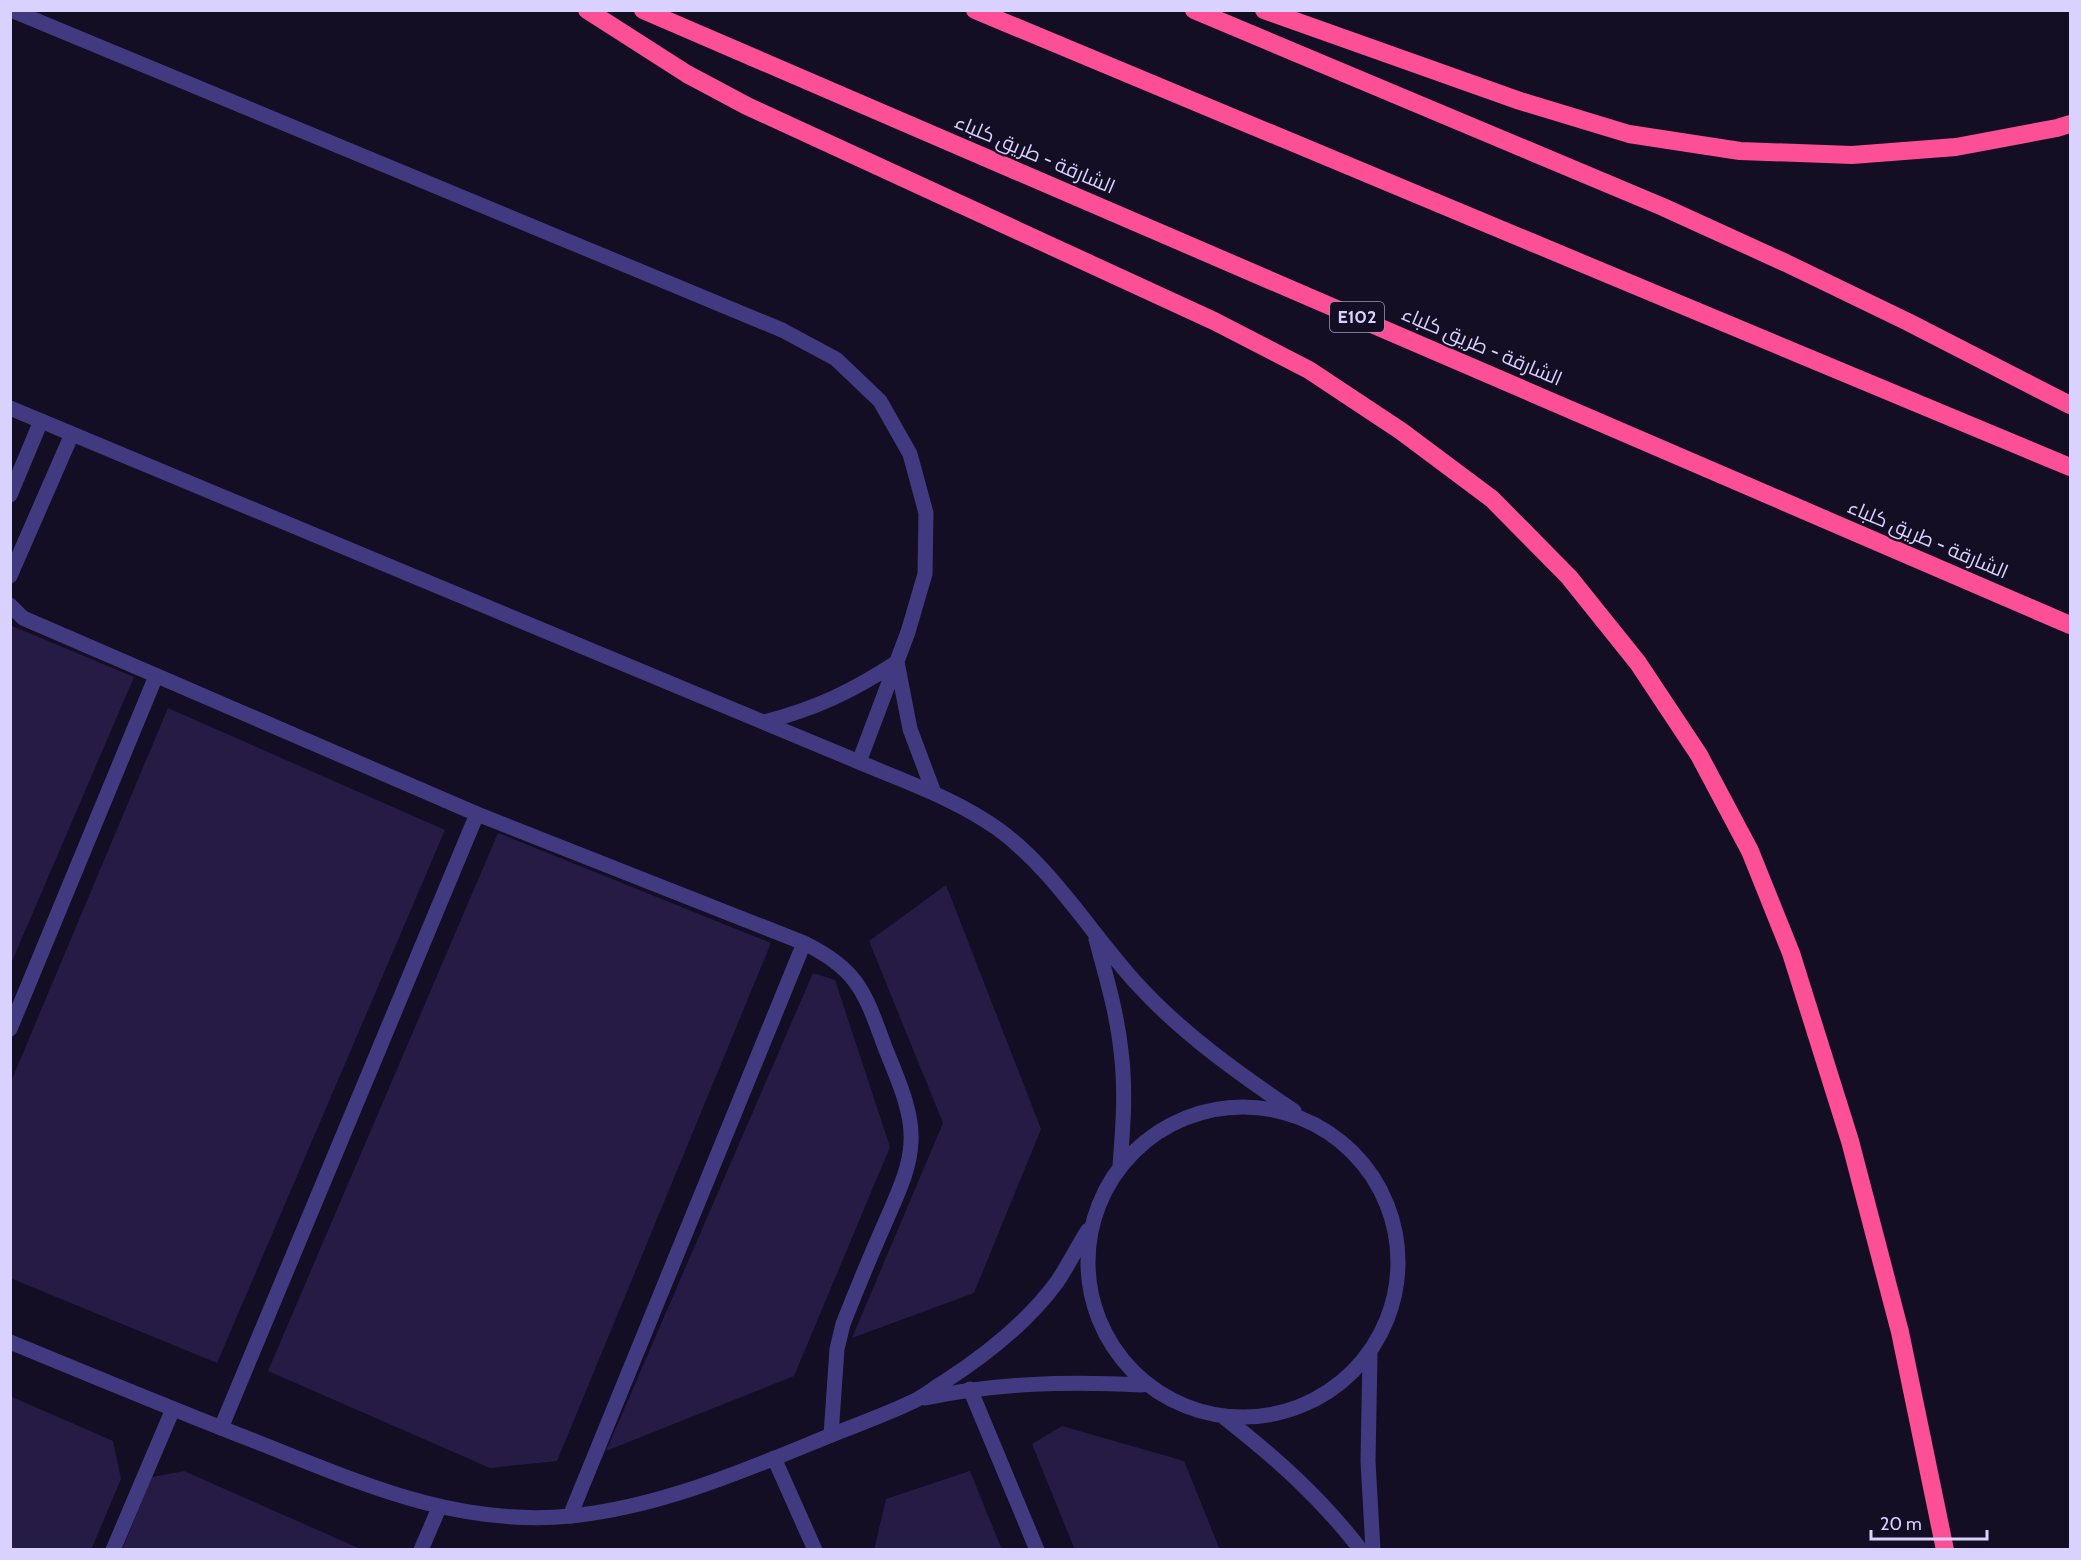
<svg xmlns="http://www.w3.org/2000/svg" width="2081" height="1560" font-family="Cabin,Cairo,sans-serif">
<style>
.building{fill:#261b44}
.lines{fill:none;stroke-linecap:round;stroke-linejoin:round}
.service{stroke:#423a81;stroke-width:15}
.tertiary{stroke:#423a81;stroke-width:15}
.motorway{stroke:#fc4f96;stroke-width:18}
.labels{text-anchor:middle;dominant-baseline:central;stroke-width:4.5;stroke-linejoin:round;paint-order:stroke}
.shield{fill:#130e23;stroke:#9e97bc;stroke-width:1.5}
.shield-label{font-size:18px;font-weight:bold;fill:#dad2fe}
.street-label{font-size:20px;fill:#dad2fe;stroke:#130e23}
</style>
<rect width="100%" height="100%" fill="#130e23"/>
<path class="building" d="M10,625L134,677L10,966Z
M168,708L445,830L217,1363L10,1278V1084Z
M498,833L771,943L557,1461L490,1468L268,1371Z
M946,885L1041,1129L974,1293L852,1338L943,1123L869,941Z
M813,973L835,980L890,1147L794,1376L606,1451Z
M10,1396L113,1441L121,1479L91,1550H10Z
M1062,1426L1184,1461L1220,1550H1075L1032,1444Z
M184,1471L363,1550H122L152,1477Z
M970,1471L1002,1550H874L886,1499Z"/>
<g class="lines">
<path class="service" d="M10,495L41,421
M10,576L72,434
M10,605L23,618L477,814L804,943C855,968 864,989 883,1042C894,1072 913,1108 911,1142C910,1170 896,1197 885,1223C870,1257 856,1291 843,1324L837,1349L831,1435
M10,1029L156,676
M970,1389L1037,1550
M221,1428L477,814
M774,1458L815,1550
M570,1516L804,943
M113,1550L173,1409
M421,1550L439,1508"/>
<path class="tertiary" d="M11,10L782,330L836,359L880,401L910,454L926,513L925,574L908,632L859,762
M10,408L859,762C906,782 956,799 998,829C1053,869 1092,935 1138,985C1183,1034 1238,1073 1294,1111
M764,722C815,709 853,691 897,662L910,729L934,793
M1096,939C1106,976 1117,1013 1121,1051C1126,1090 1123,1127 1120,1166
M1088 1262a155 155 0 1 1 310 0a155 155 0 1 1-310 0Z
M10,1342C93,1376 174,1410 257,1442C361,1483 456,1527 571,1516C658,1507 739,1473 819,1440C850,1427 883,1416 914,1401C924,1396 934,1388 944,1382C986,1355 1027,1323 1057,1282C1068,1266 1077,1247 1088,1230
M1370,1354L1368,1461L1373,1550
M925,1398C1000,1383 1066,1381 1142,1385
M1225,1418C1277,1459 1320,1497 1361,1550"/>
<path class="motorway" d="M587,10L687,74L747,106L1214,321L1309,370L1401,431L1492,499L1569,577L1638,663L1699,755L1750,851L1791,953L1850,1141L1900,1332L1945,1550
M643,10L2070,625
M975,10L2070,467
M1194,10L1663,207L1786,263L1908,322L2070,405
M1264,10L1520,101L1629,134L1740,151L1852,155L1956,147L2057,128L2070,124"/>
</g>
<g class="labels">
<rect class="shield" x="1330" y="302" width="54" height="30" rx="4.5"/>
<g class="shield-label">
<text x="1357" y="317">E102</text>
</g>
<g class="street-label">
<text transform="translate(1035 154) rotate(23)">الشارقة - طريق كلباء</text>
<text transform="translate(1482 346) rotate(23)">الشارقة - طريق كلباء</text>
<text transform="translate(1928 539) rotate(23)">الشارقة - طريق كلباء</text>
</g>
</g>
<rect width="2081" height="1560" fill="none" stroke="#dad2fe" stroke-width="24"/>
<path d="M1871 1530v9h116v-9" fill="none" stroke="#dad2fe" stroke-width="3"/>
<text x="1880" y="1530" font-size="18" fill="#dad2fe" stroke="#130e23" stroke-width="4.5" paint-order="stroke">20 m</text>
</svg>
